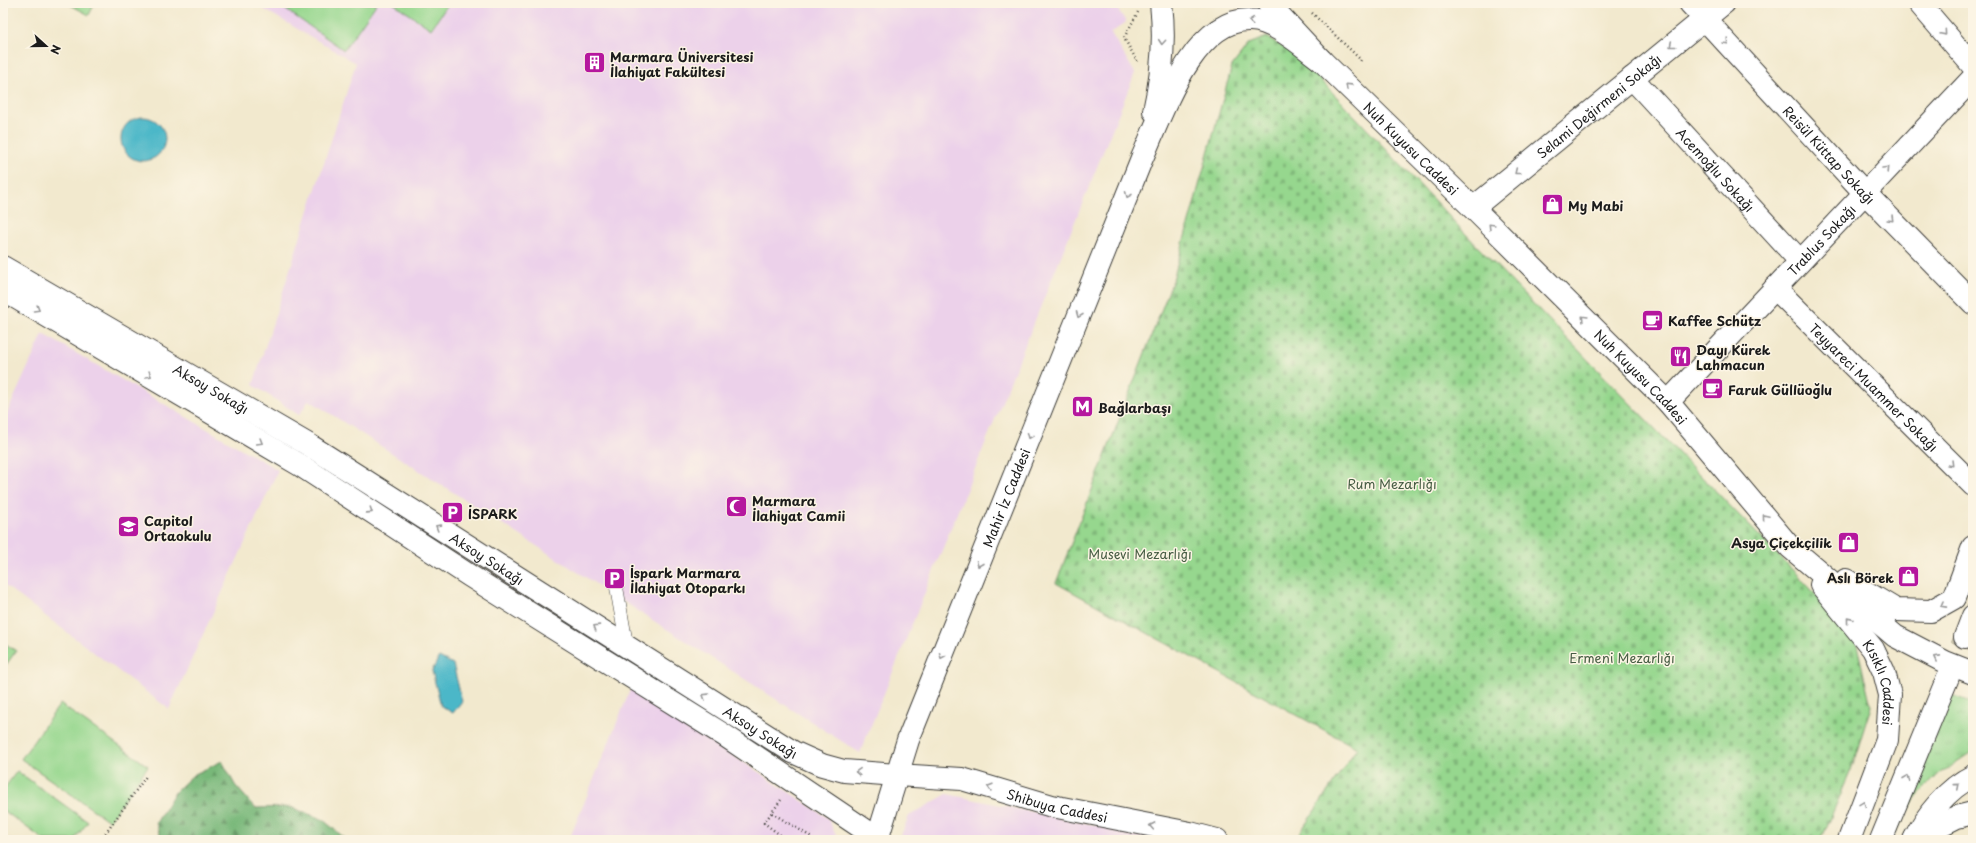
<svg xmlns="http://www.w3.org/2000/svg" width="1976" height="843" font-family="'Playpen Sans',sans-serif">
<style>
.built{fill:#ecd1ea}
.grass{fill:url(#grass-tufts);stroke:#597a55}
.forest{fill:url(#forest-firs);stroke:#4a6a4a}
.cemetery{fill:url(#cemetery-stones);stroke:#597a55}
.pitch{fill:#96d78e;stroke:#597a55}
.water{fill:#4bb7c8;stroke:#346a72}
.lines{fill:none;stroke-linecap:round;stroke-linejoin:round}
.primary-tunnel{stroke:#c7c0aa;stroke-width:22;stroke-dasharray:22 11;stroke-linecap:butt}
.service-casing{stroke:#3c3b37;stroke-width:14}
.minor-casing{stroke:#3c3b37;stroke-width:24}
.tertiary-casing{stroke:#3c3b37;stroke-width:24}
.secondary-casing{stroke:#3c3b37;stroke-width:24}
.primary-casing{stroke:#3c3b37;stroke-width:24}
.path{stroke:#3c3b37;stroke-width:2.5;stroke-dasharray:1 3;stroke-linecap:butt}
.service{stroke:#fff;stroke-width:13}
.minor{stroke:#fff;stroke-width:22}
.tertiary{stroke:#fff;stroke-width:22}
.secondary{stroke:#fff;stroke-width:22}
.primary{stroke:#fff;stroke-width:22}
.oneway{stroke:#999}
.labels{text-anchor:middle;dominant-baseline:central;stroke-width:3;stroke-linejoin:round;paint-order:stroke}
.poi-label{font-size:13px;font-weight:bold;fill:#1c1c1c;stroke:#fcf5e5;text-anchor:start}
.street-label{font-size:13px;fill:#1c1c1c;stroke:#fcf5e5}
.park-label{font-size:13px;fill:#475d44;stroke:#fcf5e5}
</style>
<defs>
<pattern id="grass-tufts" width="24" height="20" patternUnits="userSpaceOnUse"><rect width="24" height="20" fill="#96d78e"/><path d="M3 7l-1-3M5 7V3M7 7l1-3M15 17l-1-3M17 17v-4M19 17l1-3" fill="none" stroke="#81b87a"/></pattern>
<pattern id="forest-firs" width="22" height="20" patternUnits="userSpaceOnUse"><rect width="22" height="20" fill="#78b879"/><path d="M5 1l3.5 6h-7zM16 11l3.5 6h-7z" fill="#629562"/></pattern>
<pattern id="cemetery-stones" width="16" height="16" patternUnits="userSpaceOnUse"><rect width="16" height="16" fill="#96d78e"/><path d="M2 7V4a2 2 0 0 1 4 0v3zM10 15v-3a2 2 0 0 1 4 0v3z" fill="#81b87a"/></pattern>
</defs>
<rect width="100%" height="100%" fill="#fcf5e5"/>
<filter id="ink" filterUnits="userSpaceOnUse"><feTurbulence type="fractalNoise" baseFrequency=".025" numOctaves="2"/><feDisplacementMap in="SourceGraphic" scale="8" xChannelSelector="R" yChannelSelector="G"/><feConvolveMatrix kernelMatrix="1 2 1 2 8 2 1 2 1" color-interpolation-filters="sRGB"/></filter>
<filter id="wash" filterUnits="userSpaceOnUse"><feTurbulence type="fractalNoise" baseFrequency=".012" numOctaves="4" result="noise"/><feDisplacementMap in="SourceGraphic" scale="16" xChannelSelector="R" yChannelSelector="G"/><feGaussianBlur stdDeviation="0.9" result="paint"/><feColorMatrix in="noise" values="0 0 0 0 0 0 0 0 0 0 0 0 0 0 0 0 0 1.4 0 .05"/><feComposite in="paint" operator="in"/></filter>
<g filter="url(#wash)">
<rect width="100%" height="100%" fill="#f2e9ce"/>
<path class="built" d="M253,3H1114L1126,22L1111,33L1135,73L860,753L309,400L299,415L253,385L356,63Z
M43,334L278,470L169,709L3,584V422Z
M631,688L828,818L838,840H569Z
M947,794L1167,840H899L909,816Z"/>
<path class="grass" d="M1946,693L1973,703V751L1940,773L1917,796L1890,840Z"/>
<path class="forest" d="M222,761L235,785L255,808L290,807L322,819L347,840H162L156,823L175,792L193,775Z"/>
<path class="cemetery" d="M1267,37L1300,58L1478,247L1809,587L1856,641L1871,706L1851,770L1821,840H1295L1357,748L1056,583L1173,280L1232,66L1249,44Z"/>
<path class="pitch" d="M67,3H95L89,15Z
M276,3H377L344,50Z
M393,3H449L431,29Z
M3,642L16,651L3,669Z
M60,704L148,766L109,821L21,759Z
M17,771L88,822L74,840H44L3,810V790Z"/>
<path class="water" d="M121 139a22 22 0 1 1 44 0a22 22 0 1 1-44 0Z
M439,657L453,664L462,701L453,713L441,706L432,671Z"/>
</g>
<g filter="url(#ink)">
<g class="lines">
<path class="primary-tunnel" d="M1948,677L1965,637"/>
<defs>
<path id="service" d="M615,579L627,647"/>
<g id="minor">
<path id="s1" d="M1690,3L1864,192L1973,303"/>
<path d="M1919,3L1973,66"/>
<path id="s2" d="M1632,78L1800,261"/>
<path id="s3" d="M1473,208L1724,3"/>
<path id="s4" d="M3,267L309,445L793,752L822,765L844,771L897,775"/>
<path id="s5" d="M1775,288L1973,485"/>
<path d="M3,290L300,465L470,576L724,735L877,838"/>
<path id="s6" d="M1668,402L1973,78"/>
</g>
<g id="tertiary">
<path id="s7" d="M897,775L962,779L1052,806L1190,833L1217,840"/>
</g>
<path id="secondary" d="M1915,838L1957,817L1973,813"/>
<g id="primary">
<path id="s8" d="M1268,3L1321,60L1473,208L1668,402L1790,547L1895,636L1945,662L1973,673"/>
<path d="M1154,111C1162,76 1165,38 1161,3"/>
<path d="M1846,580L1896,610L1931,611L1954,598L1973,547"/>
<path id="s9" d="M1821,585L1873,649L1884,672L1890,695L1887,740L1849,840"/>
<path d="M1965,637L1973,616"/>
<path id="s10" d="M877,840L908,740L1142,158C1161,116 1193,18 1250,20C1274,20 1302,46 1321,60"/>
<path d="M1881,840L1948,677"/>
<path d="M1914,840C1926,815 1948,788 1973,776"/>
</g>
</defs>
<use href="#service" class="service-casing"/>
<use href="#minor" class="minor-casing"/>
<use href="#tertiary" class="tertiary-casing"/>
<use href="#secondary" class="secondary-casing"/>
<use href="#primary" class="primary-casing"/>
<path class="path" d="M1138,12L1124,38L1137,61L1138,60
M1312,13L1361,60L1359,63
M781,800L764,823L787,840
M772,813L813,838
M101,840L147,775"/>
<use href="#service" class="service"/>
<use href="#minor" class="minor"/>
<use href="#tertiary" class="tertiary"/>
<use href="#secondary" class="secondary"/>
<use href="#primary" class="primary"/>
</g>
<defs><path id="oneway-chevron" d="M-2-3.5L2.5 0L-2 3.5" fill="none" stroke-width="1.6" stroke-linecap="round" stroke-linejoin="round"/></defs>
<g class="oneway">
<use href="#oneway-chevron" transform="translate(1251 21) rotate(-175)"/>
<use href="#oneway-chevron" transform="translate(1944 33) rotate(49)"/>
<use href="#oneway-chevron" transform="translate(1162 42) rotate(95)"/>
<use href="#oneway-chevron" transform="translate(1726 42) rotate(47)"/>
<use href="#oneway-chevron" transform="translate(1672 45) rotate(141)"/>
<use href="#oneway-chevron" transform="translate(1348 86) rotate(-136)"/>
<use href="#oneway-chevron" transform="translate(1886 169) rotate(-47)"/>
<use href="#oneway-chevron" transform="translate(1517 172) rotate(141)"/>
<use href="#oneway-chevron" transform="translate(1128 195) rotate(112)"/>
<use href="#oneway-chevron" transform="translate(1891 219) rotate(45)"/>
<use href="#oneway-chevron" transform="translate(1491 226) rotate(-135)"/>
<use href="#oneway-chevron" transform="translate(37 309) rotate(31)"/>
<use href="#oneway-chevron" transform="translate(1079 315) rotate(112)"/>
<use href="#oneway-chevron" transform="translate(1584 318) rotate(-135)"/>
<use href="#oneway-chevron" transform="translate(149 375) rotate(31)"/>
<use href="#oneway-chevron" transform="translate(1030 436) rotate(112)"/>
<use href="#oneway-chevron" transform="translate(260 442) rotate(31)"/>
<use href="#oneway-chevron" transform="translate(1951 464) rotate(45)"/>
<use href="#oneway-chevron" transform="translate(370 511) rotate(33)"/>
<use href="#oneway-chevron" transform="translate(1765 517) rotate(-130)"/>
<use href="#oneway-chevron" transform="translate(438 527) rotate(-148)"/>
<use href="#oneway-chevron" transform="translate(979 564) rotate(112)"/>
<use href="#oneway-chevron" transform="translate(1943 605) rotate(151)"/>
<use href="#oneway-chevron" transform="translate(1849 620) rotate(-129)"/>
<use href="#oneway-chevron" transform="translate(596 627) rotate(-148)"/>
<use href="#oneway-chevron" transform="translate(942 656) rotate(112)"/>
<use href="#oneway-chevron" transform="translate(1937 658) rotate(-152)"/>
<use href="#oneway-chevron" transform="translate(705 696) rotate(-148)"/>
<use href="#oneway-chevron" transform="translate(858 772) rotate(-177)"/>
<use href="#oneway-chevron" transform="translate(1907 778) rotate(-68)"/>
<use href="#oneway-chevron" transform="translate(1957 786) rotate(-41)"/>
<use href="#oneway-chevron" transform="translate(990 787) rotate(-164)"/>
<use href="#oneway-chevron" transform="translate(1863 804) rotate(-69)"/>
<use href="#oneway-chevron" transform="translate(1152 826) rotate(-169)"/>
</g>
</g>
<defs>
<symbol id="building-square" viewBox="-11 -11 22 22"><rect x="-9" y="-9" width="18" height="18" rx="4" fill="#b5179e" stroke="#fcf5e5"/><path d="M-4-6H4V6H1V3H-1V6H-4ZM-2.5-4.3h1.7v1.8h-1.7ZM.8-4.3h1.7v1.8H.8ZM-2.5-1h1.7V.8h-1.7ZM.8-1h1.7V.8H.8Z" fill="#fff"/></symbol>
<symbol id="shop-square" viewBox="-11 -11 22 22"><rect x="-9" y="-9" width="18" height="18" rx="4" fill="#b5179e" stroke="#fcf5e5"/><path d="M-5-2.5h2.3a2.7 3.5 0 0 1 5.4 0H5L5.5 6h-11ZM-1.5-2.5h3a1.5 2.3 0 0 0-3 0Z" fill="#fff"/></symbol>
<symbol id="cafe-square" viewBox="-11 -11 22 22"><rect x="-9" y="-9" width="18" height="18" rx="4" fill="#b5179e" stroke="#fcf5e5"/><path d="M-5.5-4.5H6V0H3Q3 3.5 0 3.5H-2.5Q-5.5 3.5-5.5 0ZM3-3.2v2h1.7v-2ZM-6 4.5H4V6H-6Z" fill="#fff"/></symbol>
<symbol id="restaurant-square" viewBox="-11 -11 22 22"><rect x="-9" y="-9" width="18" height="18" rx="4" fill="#b5179e" stroke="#fcf5e5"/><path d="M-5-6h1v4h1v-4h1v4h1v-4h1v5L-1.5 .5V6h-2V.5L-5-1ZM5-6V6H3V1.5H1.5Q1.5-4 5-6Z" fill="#fff"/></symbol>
<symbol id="metro-square" viewBox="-11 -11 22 22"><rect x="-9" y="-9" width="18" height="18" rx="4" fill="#b5179e" stroke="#fcf5e5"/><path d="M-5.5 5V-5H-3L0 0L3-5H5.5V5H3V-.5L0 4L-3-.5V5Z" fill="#fff"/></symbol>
<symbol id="mosque-square" viewBox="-11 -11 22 22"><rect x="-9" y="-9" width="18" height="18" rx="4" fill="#b5179e" stroke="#fcf5e5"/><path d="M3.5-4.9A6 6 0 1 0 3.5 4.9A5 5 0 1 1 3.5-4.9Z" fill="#fff"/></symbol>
<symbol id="parking-square" viewBox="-11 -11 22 22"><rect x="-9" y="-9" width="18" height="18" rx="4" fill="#b5179e" stroke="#fcf5e5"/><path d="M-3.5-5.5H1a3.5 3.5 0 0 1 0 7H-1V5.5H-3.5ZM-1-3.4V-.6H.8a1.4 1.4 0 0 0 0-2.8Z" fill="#fff"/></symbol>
<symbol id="school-square" viewBox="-11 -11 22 22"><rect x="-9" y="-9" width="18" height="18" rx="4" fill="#b5179e" stroke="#fcf5e5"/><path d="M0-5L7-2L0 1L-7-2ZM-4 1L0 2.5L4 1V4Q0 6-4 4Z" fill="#fff"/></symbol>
</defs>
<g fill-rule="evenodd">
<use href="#building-square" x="582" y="50" width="25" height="25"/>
<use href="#shop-square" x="1540" y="192" width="25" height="25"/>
<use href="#cafe-square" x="1640" y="308" width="25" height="25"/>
<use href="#restaurant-square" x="1668" y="344" width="25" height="25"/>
<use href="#cafe-square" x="1700" y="376" width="25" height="25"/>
<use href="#metro-square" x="1070" y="394" width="25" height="25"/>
<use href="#mosque-square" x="724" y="494" width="25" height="25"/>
<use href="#parking-square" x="440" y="500" width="25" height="25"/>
<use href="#school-square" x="116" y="514" width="25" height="25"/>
<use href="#shop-square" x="1836" y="530" width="25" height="25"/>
<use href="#shop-square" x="1896" y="564" width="25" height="25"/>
<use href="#parking-square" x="602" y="566" width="25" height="25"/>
</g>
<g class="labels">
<g class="poi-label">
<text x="610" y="56">Marmara Üniversitesi<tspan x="610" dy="15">İlahiyat Fakültesi</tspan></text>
<text x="1568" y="205">My Mabi</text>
<text x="1668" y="320">Kaffee Schütz</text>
<text x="1696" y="349">Dayı Kürek<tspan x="1696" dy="15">Lahmacun</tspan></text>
<text x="1728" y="389">Faruk Güllüoğlu</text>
<text x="1098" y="407">Bağlarbaşı</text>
<text x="752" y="500">Marmara<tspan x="752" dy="15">İlahiyat Camii</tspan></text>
<text x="468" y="513">İSPARK</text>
<text x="144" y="520">Capitol<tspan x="144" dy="15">Ortaokulu</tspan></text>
<text x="1832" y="542" text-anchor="end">Asya Çiçekçilik</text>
<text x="630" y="572">İspark Marmara<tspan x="630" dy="15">İlahiyat Otoparkı</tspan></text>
<text x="1894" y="577" text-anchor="end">Aslı Börek</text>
</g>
<g class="street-label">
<text stroke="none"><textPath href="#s3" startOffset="162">Selami Değirmeni Sokağı</textPath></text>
<text stroke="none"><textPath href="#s8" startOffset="204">Nuh Kuyusu Caddesi</textPath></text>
<text stroke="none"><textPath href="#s1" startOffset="206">Reisül Küttap Sokağı</textPath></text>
<text stroke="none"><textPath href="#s2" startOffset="124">Acemoğlu Sokağı</textPath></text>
<text stroke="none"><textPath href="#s6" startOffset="223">Trablus Sokağı</textPath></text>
<text stroke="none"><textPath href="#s8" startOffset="528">Nuh Kuyusu Caddesi</textPath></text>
<text stroke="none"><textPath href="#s5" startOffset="140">Teyyareci Muammer Sokağı</textPath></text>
<text stroke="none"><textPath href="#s4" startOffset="241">Aksoy Sokağı</textPath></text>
<text stroke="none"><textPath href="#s10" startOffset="366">Mahir İz Caddesi</textPath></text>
<text stroke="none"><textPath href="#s4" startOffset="565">Aksoy Sokağı</textPath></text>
<text stroke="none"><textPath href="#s9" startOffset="117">Kısıklı Caddesi</textPath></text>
<text stroke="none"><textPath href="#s4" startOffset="889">Aksoy Sokağı</textPath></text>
<text stroke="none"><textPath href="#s7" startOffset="164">Shibuya Caddesi</textPath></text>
</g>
<g class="park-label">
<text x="1392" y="483">Rum Mezarlığı</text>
<text x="1140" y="553">Musevi Mezarlığı</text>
<text x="1622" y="657">Ermeni Mezarlığı</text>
</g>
</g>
<rect width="1976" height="843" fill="none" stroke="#fcf5e5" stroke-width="16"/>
<g transform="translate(46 46) rotate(111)" stroke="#fcf5e5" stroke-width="3" paint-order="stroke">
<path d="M0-3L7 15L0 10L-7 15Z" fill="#1c1c1c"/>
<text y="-6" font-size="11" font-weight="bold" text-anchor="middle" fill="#1c1c1c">N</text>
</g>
</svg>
